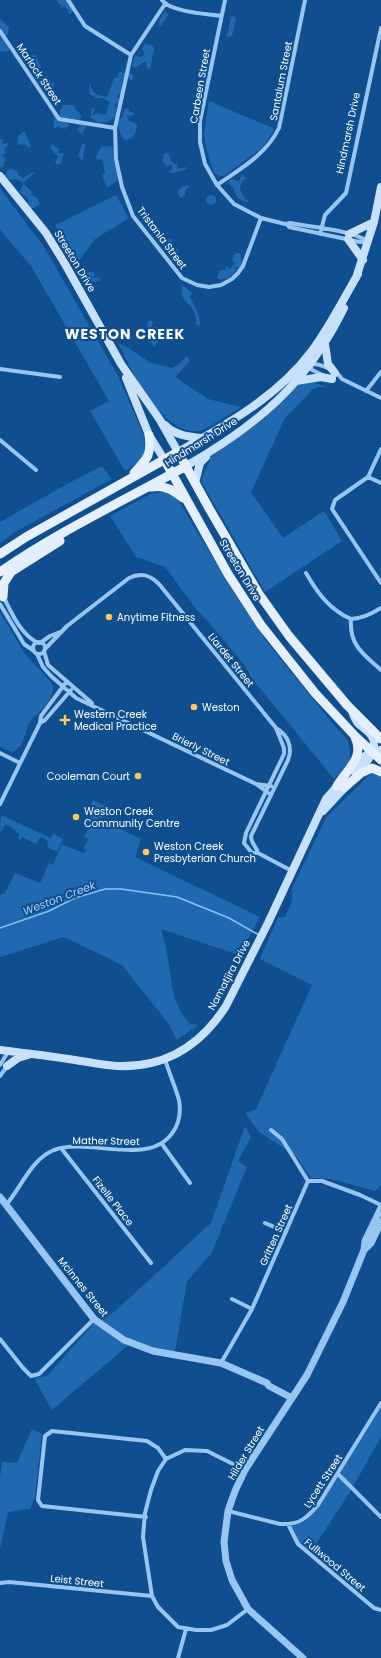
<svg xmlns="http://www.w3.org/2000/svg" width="381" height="1658" font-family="Poppins,sans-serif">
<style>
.green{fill:#2068af}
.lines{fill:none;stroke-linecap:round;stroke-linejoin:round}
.stream{stroke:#89c2f7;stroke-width:1.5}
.minor{stroke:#98c6f3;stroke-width:4}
.tertiary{stroke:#98c6f3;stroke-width:7}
.secondary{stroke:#c7e1fd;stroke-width:8}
.primary{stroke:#e4f0ff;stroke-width:9}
.poi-dot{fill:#ffc75a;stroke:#0f4e8f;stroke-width:1.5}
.labels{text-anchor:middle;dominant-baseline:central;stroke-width:4;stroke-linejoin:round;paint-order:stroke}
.street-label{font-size:10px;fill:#fff;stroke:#0f4e8f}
.poi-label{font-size:10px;fill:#fff;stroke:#0f4e8f;text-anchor:start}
.water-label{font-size:11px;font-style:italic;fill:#a4d0fa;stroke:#0f4e8f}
.district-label{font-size:14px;font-weight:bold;letter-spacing:1px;fill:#fff;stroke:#0f4e8f}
</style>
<rect width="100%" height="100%" fill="#0f4e8f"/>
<path class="green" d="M57,0H68L74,10L69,15L68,10L64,6L60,8L61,5L58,3Z
M165,11L169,15L165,19V21L162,22V25L159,26V21Z
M233,16L235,17L236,19L232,36L227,37L226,36L228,32L231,17Z
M0,19L9,27L8,35L3,37L6,42V45L9,46V50L7,52L0,51Z
M145,43L153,46L154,49C152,56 152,63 150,69H148L146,61L135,68L132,66L135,55L139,57L143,56L145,52L142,50Z
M35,54L41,67L38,72L41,76H47L54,85L51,90C36,90 31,70 28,58Z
M120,72L132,74L134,78L131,81L127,76L122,80L121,93L117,96L119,99L118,103L115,104L117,115L108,122L99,123L91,118V109L94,108L95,110L92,114L93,115L98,113L106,115L109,102L103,98H95V96L90,95L89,84L91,85C92,95 99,95 107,97L114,78L119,77L118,74Z
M209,101L275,129L262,148L224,176H220L214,173L206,148L204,134Z
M64,105H72L75,107L76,110L80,113V115L82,116L80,120L86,126L82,134L77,130L80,125L70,123V121H67L69,125L65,129L57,127L55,128H54V119L52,112L56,117L59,116L60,110Z
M128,108L130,112L134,113L132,116L127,115L128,120L137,124C137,132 134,139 125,140C120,136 117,126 118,119L122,118L124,110Z
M23,132H25L31,146L28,148L26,145L17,144L18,136Z
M1,139L3,140L2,144L8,143L9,144L4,149L6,153L2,155L6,159L3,166L0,168V140Z
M83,143L85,144L83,159L81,160L78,155Z
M52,144L59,149L58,153H64L61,163L57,165L55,161L58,157L50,148Z
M112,146L114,151V163L120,175L117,181L107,188L102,176L105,173L102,159L97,160L96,157L101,147Z
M167,153L169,154L171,161L175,164H177L178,169L186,167L187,169L172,173L168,172L172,170V165L166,166L162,160L164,158L163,155Z
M11,168L18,172V176H21L23,178L33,172L34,173L23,183L32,192L31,195L38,199L40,204L34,208H30L28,205V199L20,192L23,183L16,179L9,180L6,176L7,170Z
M242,174L247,179L243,180L242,184L241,182L240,189L245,199L249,200L248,202C239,201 235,195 233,187L230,185L228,182L231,179L239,181Z
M185,186H190L185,190V195L180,198L178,193L180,188Z
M0,188L44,247L118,376L144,436L145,451L140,461L125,471L90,411L109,401L31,266L0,230Z
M206 200a5 5 0 1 1 10 0a5 5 0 1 1-10 0Z
M116,195L129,218L95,239L79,261L55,225Z
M171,238L173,251L175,247L179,251L177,253L173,252L172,258L161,244L166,239Z
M237,253H240L242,261L240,267H235L236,270C232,276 226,281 219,279L217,277L220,270H227L225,267L227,266L229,269L231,268L235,262L232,260L233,256Z
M85,271L93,272L95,275L93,278L99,277L100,280L95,282L93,280L92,283L89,282L84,272Z
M184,286L192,293L190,297C194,306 200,314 200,325H198L196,324C196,322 197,320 196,318C195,304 178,302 182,287Z
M150,320L153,322L152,327H156C162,332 159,342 154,347L148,339L152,334L150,329L147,328L146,332L144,334L145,331L143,329L147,327L148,322Z
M118,343L127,347L151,363L172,368L179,364L187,356L190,361L175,377L208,399L241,407C233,412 205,431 198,431C161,434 132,371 118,343Z
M304,379L327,387H318L312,390L285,418L251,492L283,538L324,511L342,541L265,592L201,481L211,457L253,427Z
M102,466L112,479L15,532L0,543V522L67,484Z
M166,492L178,500L235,594L267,642L333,724L348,740L350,751V763L334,779L250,676L246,667L206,619L196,609L165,567L136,557L110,516L152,493Z
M0,612L25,654L51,682C59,694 43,707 36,716H34C32,720 28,724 27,728C25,736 21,751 11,752L0,747Z
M374,771L381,774V1185L376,1191L331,1179L311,1178L296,1156L259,1132L245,1113L256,1109L312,985L260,959L278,917H285L292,901V888L327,816Z
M93,800L108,807L102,819L98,817L97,822L99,826L102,820L141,839L135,857L260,917L239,955L161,929C163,937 166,945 167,954C172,979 171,1004 190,1024L198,1025L177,1040L168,1023L122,965L64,937L0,957V895L5,893L15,873L40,883L49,863L53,865L62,844L84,853L86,849H83L89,839L84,837L89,827L87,825L90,821L86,815Z
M1,815L51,838L54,832L55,835L63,839L57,852L47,847C49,842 47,840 42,837L38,840L36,844L22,837L20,840L18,838L20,834L15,832L16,830L5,824L0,833Z
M245,1126L251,1137L238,1161L247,1167L211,1254L187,1281L175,1352L153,1348L133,1341L52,1410L34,1378L47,1376L95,1322L114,1312L211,1223Z
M381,1407V1437L350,1492L310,1553L299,1542L291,1526L306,1521L340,1473Z
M32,1429L42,1434L35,1497L30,1509L8,1512L0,1549V1477L2,1462L17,1463Z"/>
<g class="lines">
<path class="stream" d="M0,928L49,911L75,898L105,889H121L177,897L229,918L259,935"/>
<path class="minor" d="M68,0L85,26L131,55
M162,0C171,12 206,14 221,16
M225,0L200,121V142L205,164L217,185L234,204L261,218L285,224L290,223C311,227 351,230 367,241
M165,4L131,55L115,128L116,159L122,187L133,216L182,278L197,285L209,287L221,285L232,279L238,273L243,266L261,218
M0,31L59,119L115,128
M217,185C240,169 266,155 279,128L305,0
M287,224L289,227L360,242H368
M320,234L325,215L346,193L381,28
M310,362L312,370L325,376
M311,364C320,363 337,371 342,379L381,398
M0,369L60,377
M366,391L381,372
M0,440L36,470
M381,449L368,477L335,500L332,509L381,583
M368,477L381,483
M306,573C316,590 325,604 343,615C345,616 349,618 351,619C361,619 373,613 381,608
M3,596C12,613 20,634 38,643
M0,604L24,644L34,651
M351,619C349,645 363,654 381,670
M33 648a6 6 0 1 1 12 0a6 6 0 1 1-12 0Z
M40,643L50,636L60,632
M45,649L67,626L129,578C141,572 150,575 159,584L276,728C288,735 293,747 288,760L251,836C251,844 257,847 258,853
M44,651L48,665L92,703
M37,654L43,667L51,676L76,698L256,784L271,795
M40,723L45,720L71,690
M276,728L284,748V754L246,833L244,843L252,853H258L292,871
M0,753L20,763
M256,784L271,786
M0,804L40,723L41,716L67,681
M0,1065L8,1052
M0,1076L8,1065
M271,1130L282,1139L308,1181
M162,1144L190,1183
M61,1148L151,1263
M6,1205C21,1188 31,1159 54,1150C90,1137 149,1168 173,1132C179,1123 181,1111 179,1100C175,1086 169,1073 165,1059
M265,1223L286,1232
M232,1299L252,1309
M0,1339L23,1368L31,1376L39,1374L94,1319
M221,1363L252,1309L308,1181H322L360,1195L381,1205
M245,1470L207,1451L185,1450L166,1459L158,1471L151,1490L145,1513L143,1537L152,1596L158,1607L178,1627L196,1630H211L227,1625L248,1609
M338,1474L381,1517
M228,1511L280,1524C299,1525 306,1519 318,1505L381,1403
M146,1517L42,1506L38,1500L45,1436L52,1431L147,1441L158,1448L166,1459
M288,1524L298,1544L374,1608L381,1610
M0,1583L9,1582L152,1596
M178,1658L186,1629"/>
<path class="tertiary" d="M0,1197L94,1319L124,1340L153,1351L221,1363L267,1383L269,1386L292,1398
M364,1250L371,1243L381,1222
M303,1658L248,1609L232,1580L226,1561L224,1542L228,1511L235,1491L245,1470L307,1375L343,1302L364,1250L365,1241L381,1208"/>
<path class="secondary" d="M0,176L46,233L65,264L121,364L160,420L178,452C226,425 277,397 311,352C329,328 343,300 358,274
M349,234L374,222
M348,239L363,260
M356,278L374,222L381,187
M325,344L328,364L335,373
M126,378L149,435L164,459
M296,381L321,377L332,379
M165,425C174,435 189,437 202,438
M186,466C258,425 308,382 344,308
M195,483L200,463L206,457
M352,711C353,715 355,719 357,722C361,727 367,730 371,735C381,749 364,765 356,775
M352,770C359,762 368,749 381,750
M323,811L348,784
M0,1050C25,1053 50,1056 75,1060C89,1062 103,1065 117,1066C165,1068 201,1045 226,1006L268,923L326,799L341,782
M7,1066L18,1058L28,1055"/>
<path class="primary" d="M164,459L228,574L261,625L315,693L355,736L381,760
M134,473C147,459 152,455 149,435
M152,487C165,485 173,490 183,498
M0,554L26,537L178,452L210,510L259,594L289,636L347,705L381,739
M0,572C59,531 124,501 186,466
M3,597L4,583L11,572L60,541
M337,786C347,769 365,758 355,737
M344,788L361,773L372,768L381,772"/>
</g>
<g class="poi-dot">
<circle cx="109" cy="617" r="4"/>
<circle cx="194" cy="707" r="4"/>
<path d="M63 714h4v4h4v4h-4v4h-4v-4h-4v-4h4z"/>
<circle cx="138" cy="776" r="4"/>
<circle cx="76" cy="817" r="4"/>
<circle cx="146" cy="852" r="4"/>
</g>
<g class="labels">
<g class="street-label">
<text transform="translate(39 74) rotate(56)">Marlock Street</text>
<text transform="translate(281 81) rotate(-79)">Santalum Street</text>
<text transform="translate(200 86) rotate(-80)">Carbeen Street</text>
<text transform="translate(348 133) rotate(-78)">Hindmarsh Drive</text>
<text transform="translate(162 238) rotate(53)">Tristania Street</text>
<text transform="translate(75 261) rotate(59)">Streeton Drive</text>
<text transform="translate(201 442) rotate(-32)">Hindmarsh Drive</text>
<text transform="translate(240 570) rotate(59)">Streeton Drive</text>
<text transform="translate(231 660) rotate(51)">Liardet Street</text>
<text transform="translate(201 749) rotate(26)">Brierly Street</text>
<text transform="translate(229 975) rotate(-62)">Namatjira Drive</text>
<text transform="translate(106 1141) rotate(1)">Mather Street</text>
<text transform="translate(113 1201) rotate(52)">Fizelle Place</text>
<text transform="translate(276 1235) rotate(-66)">Gritten Street</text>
<text transform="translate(83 1287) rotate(51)">McInnes Street</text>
<text transform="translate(246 1453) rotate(-59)">Hilder Street</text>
<text transform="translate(323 1481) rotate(-57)">Lycett Street</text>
<text transform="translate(335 1565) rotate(40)">Fullwood Street</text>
<text transform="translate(77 1581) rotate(6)">Leist Street</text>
</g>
<g class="poi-label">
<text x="117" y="617">Anytime Fitness</text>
<text x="202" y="707">Weston</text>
<text x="74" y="714">Western Creek<tspan x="74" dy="12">Medical Practice</tspan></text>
<text x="130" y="776" text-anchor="end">Cooleman Court</text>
<text x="84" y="811">Weston Creek<tspan x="84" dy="12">Community Centre</tspan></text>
<text x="154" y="846">Weston Creek<tspan x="154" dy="12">Presbyterian Church</tspan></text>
</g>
<g class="water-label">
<text transform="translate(59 898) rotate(-21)">Weston Creek</text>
</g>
<g class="district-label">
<text x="125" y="334">WESTON CREEK</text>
</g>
</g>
</svg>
